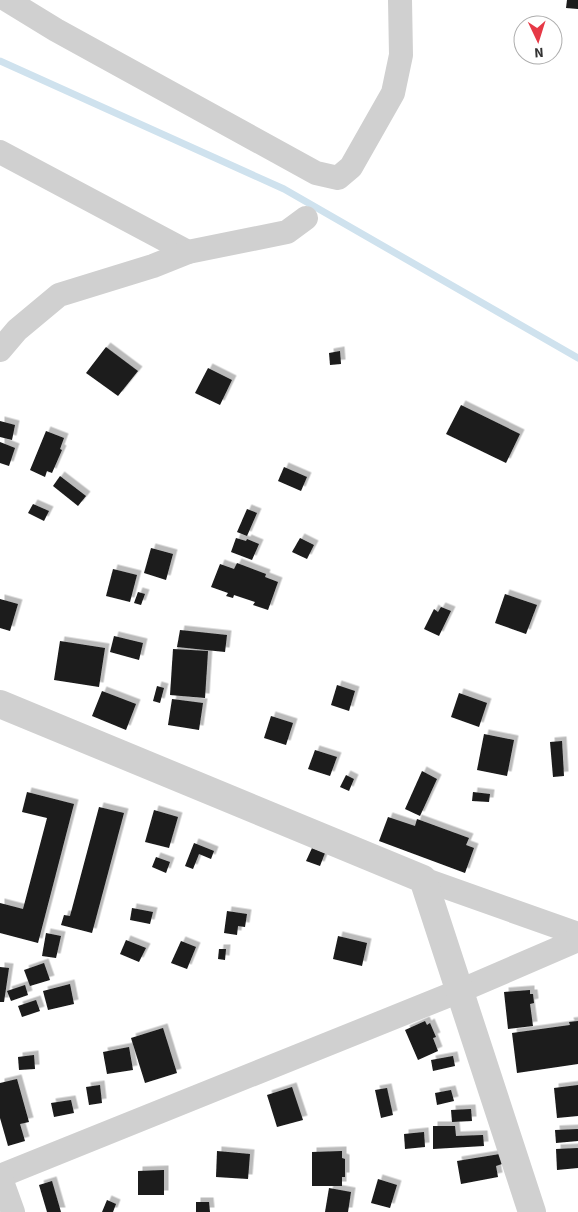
<svg xmlns="http://www.w3.org/2000/svg" width="578" height="1212" font-family="'Source Sans 3',sans-serif">
<defs>
<filter id="shadow"><feDropShadow dx="4.5" dy="-4.5" stdDeviation="0" flood-color="#0004"/></filter>
</defs>
<rect width="100%" height="100%" fill="#fff"/>
<g fill="none" stroke-linecap="round" stroke-linejoin="round">
<!-- stream -->
<path stroke="#cfe2ee" stroke-width="7" d="M0,61L284,189L578,358"/>
</g>
<!-- building -->
<g fill="#1a1a1a" filter="url(#shadow)">
<path d="M567,0H578V9L566,8Z"/>
<path d="M106,347L138,371L118,396L86,373Z"/>
<path d="M340,351L341,364L330,365L329,353Z"/>
<path d="M208,368L232,380L220,405L195,393Z"/>
<path d="M461,405L520,434L506,463L446,434Z"/>
<path d="M0,421L15,425L12,440L0,437Z"/>
<path d="M46,431L64,438L60,449L62,450L52,473L47,471L45,477L30,470Z"/>
<path d="M0,442L15,448L9,466L0,463Z"/>
<path d="M284,467L307,477L301,491L278,481Z"/>
<path d="M60,476L86,496L78,506L53,486Z"/>
<path d="M33,504L49,511L44,521L28,513Z"/>
<path d="M247,509L257,513L247,536L237,532Z"/>
<path d="M236,538L246,541L247,539L259,544L252,560L231,552Z"/>
<path d="M300,538L314,545L307,559L292,552Z"/>
<path d="M151,548L173,554L166,580L144,573Z"/>
<path d="M237,563L266,574L265,577L278,582L268,610L253,605L255,602L234,595L233,598L226,596L228,593L211,587L220,564L234,569Z"/>
<path d="M113,569L137,575L130,602L106,596Z"/>
<path d="M138,592L145,594L141,605L134,603Z"/>
<path d="M505,594L537,605L526,634L495,623Z"/>
<path d="M0,599L18,604L10,631L0,628Z"/>
<path d="M441,607L451,611L439,636L424,629L434,609L438,612Z"/>
<path d="M180,630L227,635L225,652L177,647Z"/>
<path d="M114,636L143,643L139,660L110,652Z"/>
<path d="M60,641L105,648L99,687L54,680Z"/>
<path d="M173,649L208,651L205,698L170,695Z"/>
<path d="M337,685L355,691L349,711L331,705Z"/>
<path d="M157,686L164,688L160,703L153,701Z"/>
<path d="M102,691L136,704L126,730L92,716Z"/>
<path d="M459,693L487,703L479,727L451,717Z"/>
<path d="M172,699L203,703L199,730L168,725Z"/>
<path d="M271,716L293,723L286,745L264,738Z"/>
<path d="M484,734L514,740L507,776L477,770Z"/>
<path d="M562,741L564,776L553,777L550,742Z"/>
<path d="M315,750L337,757L330,776L308,769Z"/>
<path d="M422,771L437,779L420,816L405,809Z"/>
<path d="M346,775L354,779L349,791L340,787Z"/>
<path d="M27,792L74,804L38,943L0,933V903L23,909L47,818L22,812Z"/>
<path d="M473,792L490,794L489,802L472,801Z"/>
<path d="M99,807L124,813L92,933L61,925L64,915L70,916Z"/>
<path d="M154,810L178,817L169,848L145,842Z"/>
<path d="M388,817L415,826L417,819L469,838L466,845L474,848L465,873L379,841Z"/>
<path d="M194,843L214,851L211,859L199,854L193,869L185,866Z"/>
<path d="M312,848L325,853L320,866L306,861Z"/>
<path d="M156,857L170,862L166,873L152,867Z"/>
<path d="M132,908L153,912L150,924L130,920Z"/>
<path d="M227,911L247,914L245,927L238,926L237,935L224,933Z"/>
<path d="M46,933L61,936L56,958L42,956Z"/>
<path d="M338,936L367,943L362,966L333,959Z"/>
<path d="M126,940L146,948L139,962L120,954Z"/>
<path d="M181,941L196,947L187,969L171,963Z"/>
<path d="M219,949H226L225,960L218,959Z"/>
<path d="M44,963L50,980L30,986L24,970Z"/>
<path d="M0,967L9,968L4,1002H0Z"/>
<path d="M70,984L74,1004L48,1010L43,991Z"/>
<path d="M25,985L28,995L11,1001L7,991Z"/>
<path d="M530,990V994H533L534,1003L530,1004L533,1026L508,1029L504,992Z"/>
<path d="M36,1000L40,1011L22,1017L18,1006Z"/>
<path d="M425,1021L427,1025L430,1023L436,1037L433,1038L438,1051L418,1060L405,1030Z"/>
<path d="M578,1021V1064L517,1073L512,1033L570,1025L569,1022Z"/>
<path d="M163,1028L177,1073L145,1083L131,1038Z"/>
<path d="M129,1047L133,1070L107,1074L103,1052Z"/>
<path d="M34,1055L35,1069L19,1070L18,1057Z"/>
<path d="M453,1056L455,1066L433,1071L431,1060Z"/>
<path d="M17,1079L29,1122L20,1124L25,1141L8,1146L0,1118V1083Z"/>
<path d="M100,1085L102,1103L89,1105L86,1087Z"/>
<path d="M578,1085V1116L557,1118L554,1088Z"/>
<path d="M292,1087L303,1120L277,1127L267,1095Z"/>
<path d="M387,1088L393,1115L381,1118L375,1090Z"/>
<path d="M451,1090L454,1101L437,1105L435,1093Z"/>
<path d="M71,1100L74,1113L54,1117L51,1103Z"/>
<path d="M471,1109L472,1121L452,1122L451,1110Z"/>
<path d="M433,1126H455L456,1136L483,1135L484,1146L433,1149Z"/>
<path d="M578,1129V1141L556,1143L555,1130Z"/>
<path d="M424,1132L425,1147L405,1149L404,1134Z"/>
<path d="M578,1148V1168L557,1170L556,1149Z"/>
<path d="M217,1151L250,1154L248,1179L216,1177Z"/>
<path d="M342,1151V1158L345,1159V1177H342V1186H312V1152Z"/>
<path d="M500,1154L502,1164L496,1166L498,1177L461,1184L457,1161Z"/>
<path d="M164,1170V1195H138V1171Z"/>
<path d="M378,1179L397,1185L390,1208L371,1203Z"/>
<path d="M52,1181L61,1212H47L39,1185Z"/>
<path d="M329,1188L351,1192L348,1212H325Z"/>
<path d="M107,1200L116,1204L113,1212H102Z"/>
<path d="M196,1202H209L210,1212H196Z"/>
</g>
<g fill="none" stroke-linecap="round" stroke-linejoin="round">
<!-- minor -->
<g stroke="#d0d0d0" stroke-width="24">
<path d="M7,0L56,30L316,173L338,178L351,167L393,93L401,55L400,0"/>
<path d="M0,152L188,252"/>
<path d="M0,350L17,330L59,295L153,266L188,252L287,232L306,218"/>
<path d="M423,879L578,934"/>
<path d="M0,1176L462,990L578,940"/>
<path d="M0,1176L13,1212"/>
</g>
<!-- tertiary -->
<path stroke="#d0d0d0" stroke-width="28" d="M0,704L423,879L532,1212"/>
</g>
<!-- north arrow -->
<g transform="translate(538 40) rotate(176)"><circle r="24" fill="#ffffff" stroke="#adadad"/>
<path d="M0-4L9 19L0 12L-9 19Z" fill="#e63946"/>
<text y="-8" font-size="14" font-weight="bold" text-anchor="middle" fill="#333333">N</text>
</g>
</svg>
